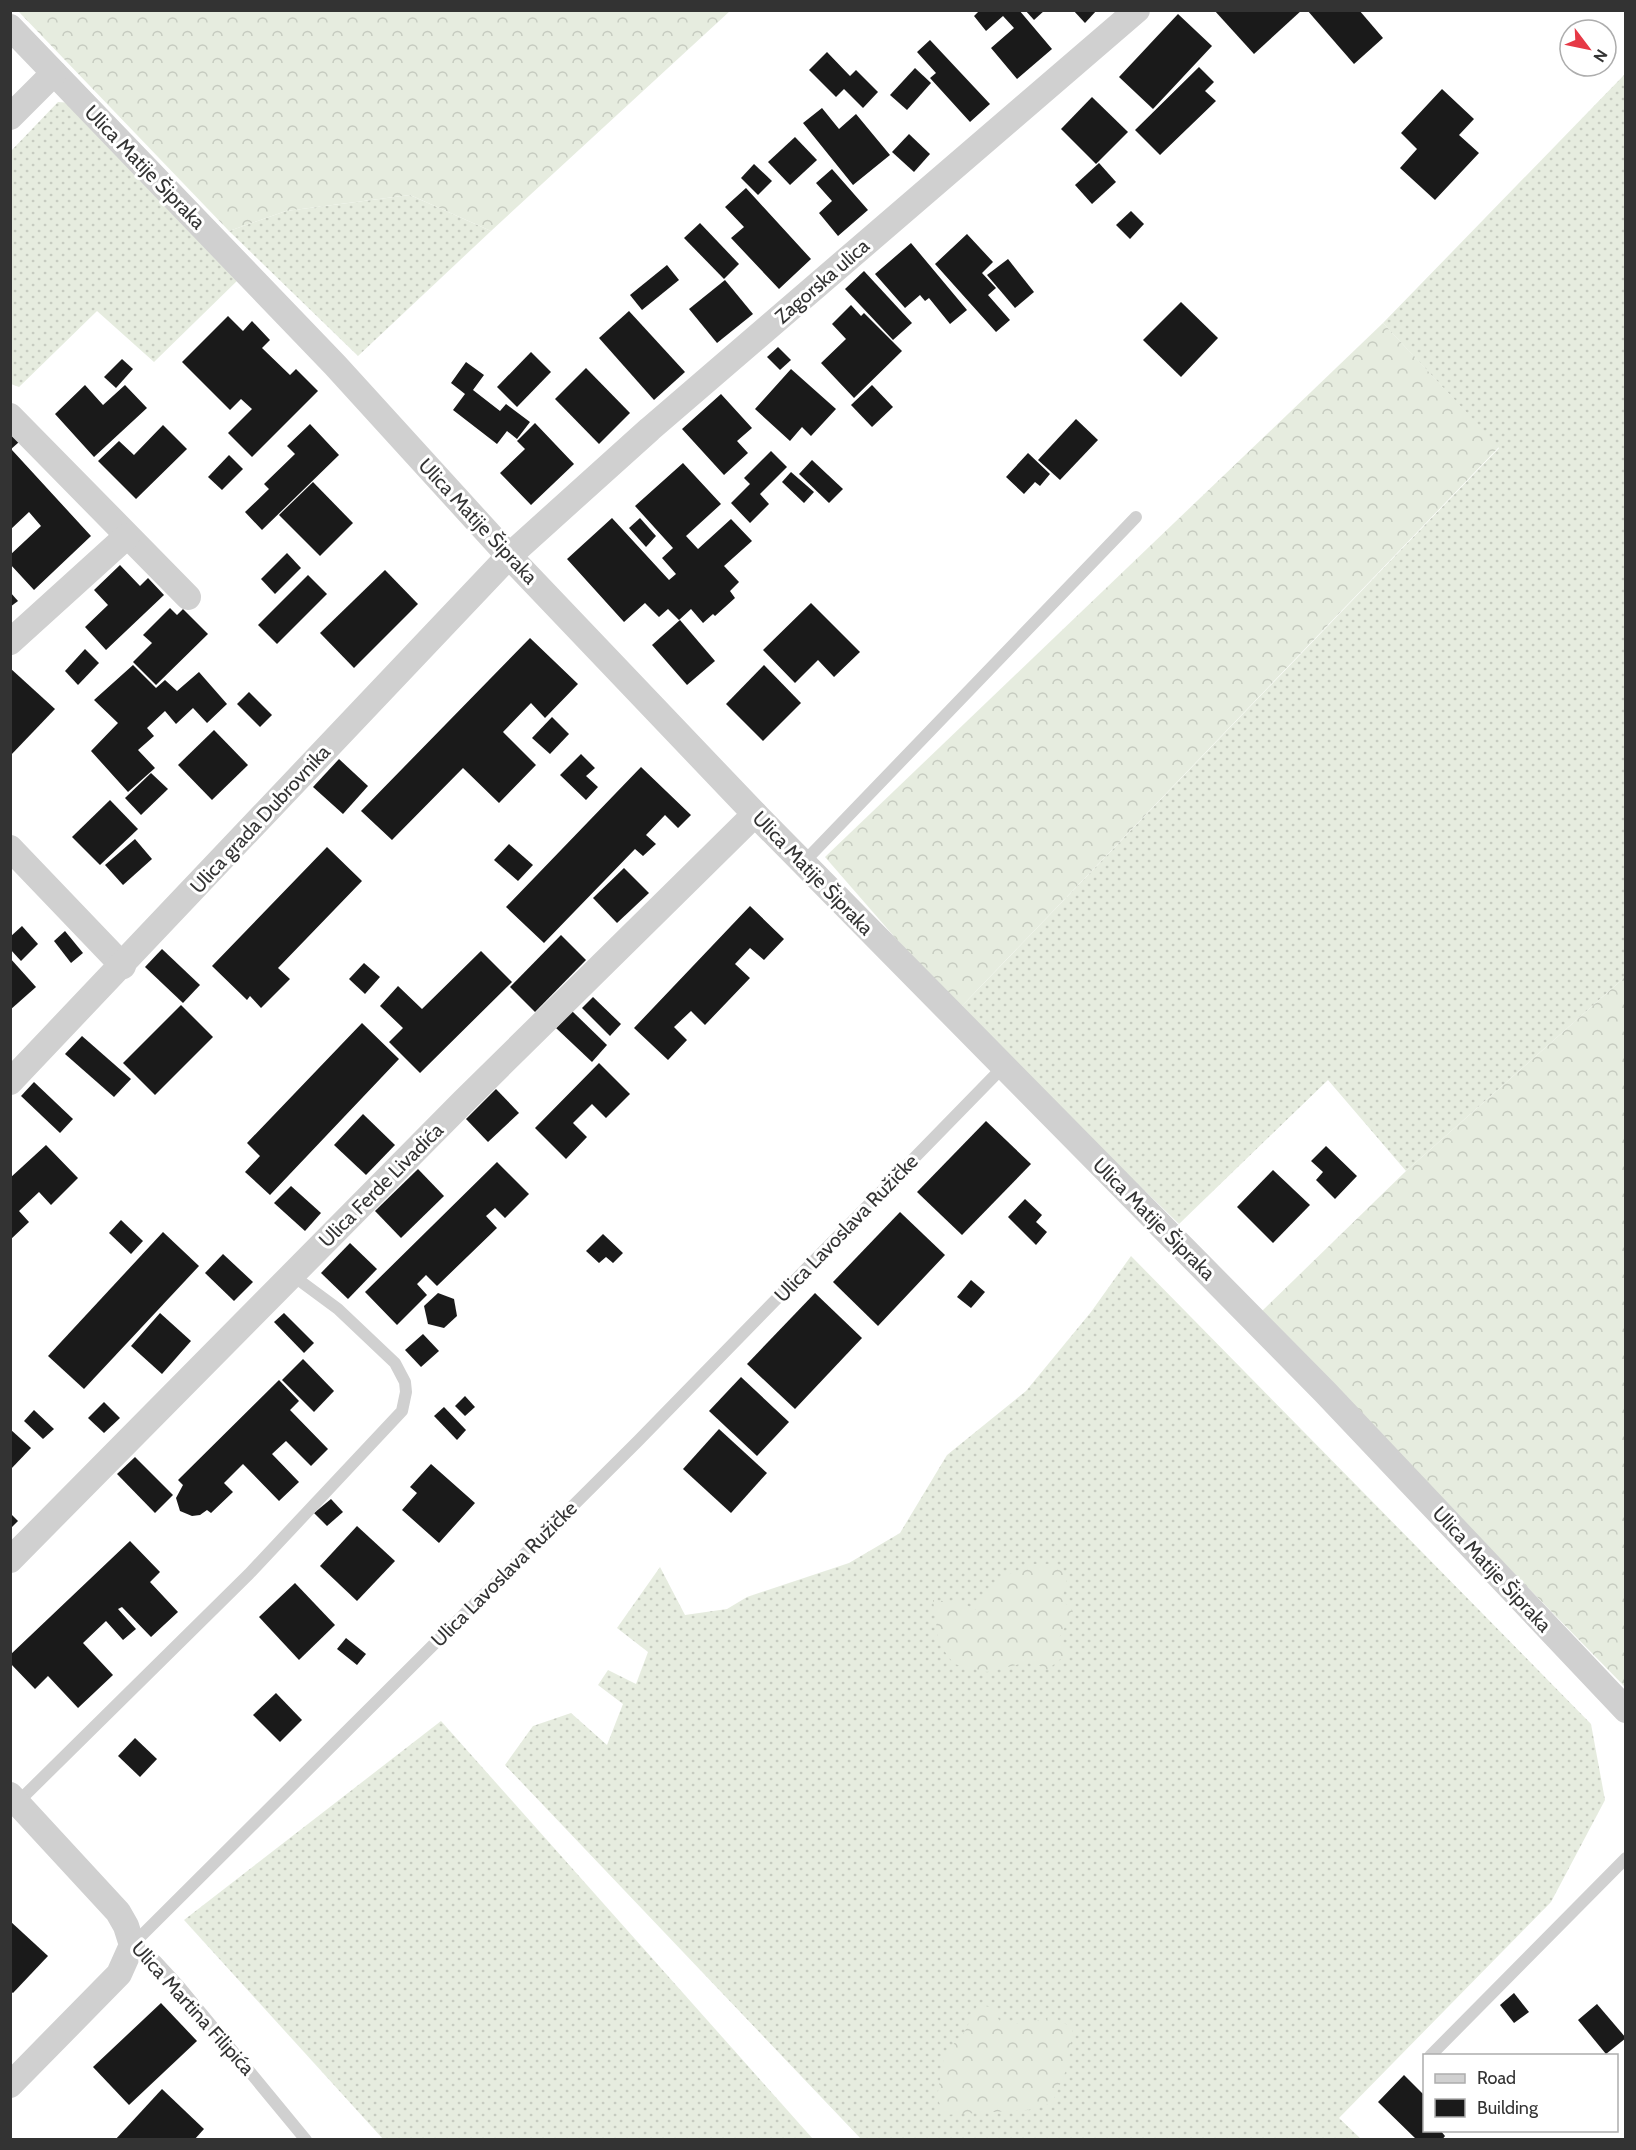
<svg xmlns="http://www.w3.org/2000/svg" width="1636" height="2150" font-family="Cabin,sans-serif">
<defs>
<pattern id="grass-dots" width="8" height="8" patternUnits="userSpaceOnUse" patternTransform="scale(1.5)"><rect width="8" height="8" fill="#e6ecdf"/><path d="M2 2h.1M6 6h.1" fill="none" stroke="#c6cbc0" stroke-width="1.8" stroke-linecap="round"/></pattern>
<pattern id="forest-crowns" width="20" height="18" patternUnits="userSpaceOnUse" patternTransform="scale(1.5)"><rect width="20" height="18" fill="#e6ecdf"/><path d="M2 6a3 3 0 1 1 6 0M12 15a3 3 0 1 1 6 0" fill="none" stroke="#c6cbc0"/></pattern>
</defs>
<rect width="100%" height="100%" fill="#fff"/>
<!-- grass -->
<g fill="url(#grass-dots)">
<path d="M1625,74V977L1406,1171L1328,1080L1179,1224L958,1010L1499,448L1383,323Z"/>
<path d="M58,102L74,103L240,278L154,362L97,311L19,387L11,384L10,152Z"/>
<path d="M410,195L491,231L358,356L229,231L286,211Z"/>
<path d="M1131,1256L1591,1724L1605,1800L1551,1902L1339,2118L1361,2139L862,2140L505,1765L533,1726L571,1713L607,1745L623,1704L598,1685L608,1670L636,1684L648,1652L617,1628L660,1567L685,1615L727,1609L747,1597L849,1563L900,1533L947,1455L1026,1391L1091,1312Z"/>
<path d="M441,1721L813,2139H383L184,1920Z"/>
</g>
<!-- forest -->
<g fill="url(#forest-crowns)">
<path d="M18,11H730L491,231L410,195L286,211L229,231Z"/>
<path d="M1383,323L1499,447L958,1010L825,857Z"/>
<path d="M1625,977V1687L1260,1313L1406,1171Z"/>
<path d="M1032,1564H1053L1068,1575L1062,1599L1073,1612L1059,1638L1068,1653L1047,1670L1032,1661L987,1672L954,1664L939,1644L933,1600L962,1603L976,1610C986,1580 1005,1577 1032,1564Z"/>
<path d="M978,2004L993,2008L1000,2022L1023,2024L1053,2017L1073,2028L1068,2066L1052,2103L1028,2110L944,2115L937,2097L945,2052L963,2035Z"/>
</g>
<!-- building -->
<g fill="#1a1a1a">
<path d="M980,10H1019L1052,49L1017,79L991,48L1014,28L1003,16L986,31L974,16Z"/>
<path d="M1025,10H1045L1034,20Z"/>
<path d="M1073,10H1097L1085,23Z"/>
<path d="M1214,10H1302L1254,54Z"/>
<path d="M1307,10H1359L1383,38L1354,64Z"/>
<path d="M1178,14L1212,46L1153,109L1119,77Z"/>
<path d="M930,40L990,104L970,122L930,78L936,73L917,52Z"/>
<path d="M827,52L850,76L856,70L878,92L863,108L844,89L836,97L809,70Z"/>
<path d="M1199,67L1214,82L1205,91L1216,101L1160,155L1135,130Z"/>
<path d="M915,68L931,83L907,110L890,95Z"/>
<path d="M1442,89L1474,119L1459,135L1479,153L1435,200L1400,168L1417,149L1401,133Z"/>
<path d="M1092,97L1128,132L1096,164L1061,129Z"/>
<path d="M822,108L839,129L856,114L890,155L853,185L803,123Z"/>
<path d="M909,134L930,154L914,172L892,152Z"/>
<path d="M795,137L817,160L790,185L768,162Z"/>
<path d="M1099,163L1116,182L1092,204L1075,185Z"/>
<path d="M754,164L772,181L758,195L741,178Z"/>
<path d="M832,169L868,210L838,236L819,213L832,201L816,183Z"/>
<path d="M746,188L811,259L779,289L731,238L744,227L725,207Z"/>
<path d="M1131,211L1144,224L1130,239L1116,225Z"/>
<path d="M700,223L739,264L724,279L684,238Z"/>
<path d="M967,234L993,262L982,273L996,288L988,295L1010,320L996,332L935,264Z"/>
<path d="M911,243L967,310L950,324L929,298L925,301L920,295L905,308L875,274Z"/>
<path d="M1008,259L1034,292L1015,308L987,275Z"/>
<path d="M667,265L679,280L642,310L630,295Z"/>
<path d="M864,271L912,323L893,340L845,289Z"/>
<path d="M725,280L753,314L717,343L689,309Z"/>
<path d="M1181,302L1218,338L1181,377L1143,340Z"/>
<path d="M851,305L861,316L864,313L902,351L854,398L821,363L846,339L832,324Z"/>
<path d="M629,311L685,372L654,400L599,338Z"/>
<path d="M228,316L243,331L252,321L270,340L262,348L290,375L296,369L318,391L252,457L228,433L252,409L241,399L230,410L182,362Z"/>
<path d="M778,347L791,360L780,370L767,357Z"/>
<path d="M531,352L551,372L517,407L497,387Z"/>
<path d="M122,359L133,369L116,388L104,377Z"/>
<path d="M466,362L484,375L473,390L500,411L506,404L530,422L517,439L507,431L497,444L453,410L465,394L451,383Z"/>
<path d="M586,368L630,413L599,444L555,399Z"/>
<path d="M791,369L836,409L811,436L802,427L790,441L755,409Z"/>
<path d="M85,385L103,405L125,385L147,408L94,457L55,414Z"/>
<path d="M872,385L893,407L872,427L851,405Z"/>
<path d="M721,394L752,428L737,441L748,453L724,475L682,429Z"/>
<path d="M1076,419L1098,440L1060,480L1038,460Z"/>
<path d="M535,423L574,464L531,505L500,473L525,449L517,441Z"/>
<path d="M310,424L339,455L262,530L245,512L269,489L264,484L295,454L287,446Z"/>
<path d="M163,425L187,449L136,499L98,461L119,441L134,455Z"/>
<path d="M10,434L19,442L10,450Z"/>
<path d="M12,450L91,536L34,590L10,564V555L41,526L29,512L10,530Z"/>
<path d="M771,451L787,467L760,494L769,504L750,523L731,503L750,484L744,478Z"/>
<path d="M1028,453L1050,474L1040,486L1035,482L1024,494L1006,477Z"/>
<path d="M229,455L243,469L222,490L208,477Z"/>
<path d="M812,460L843,489L829,503L799,474Z"/>
<path d="M683,463L721,504L686,536L698,549L731,519L752,541L724,566L739,582L730,591L735,598L715,616L713,614L703,623L691,609L679,620L668,609L659,617L645,603L624,622L567,559L612,518L669,580L676,574L662,558L673,548L635,506Z"/>
<path d="M791,472L814,492L804,503L782,482Z"/>
<path d="M313,482L353,523L320,556L279,515Z"/>
<path d="M640,518L656,536L646,547L629,528Z"/>
<path d="M287,553L301,568L275,594L261,579Z"/>
<path d="M120,565L140,586L148,578L164,595L106,650L85,627L108,605L94,590Z"/>
<path d="M385,570L418,604L354,668L320,633Z"/>
<path d="M308,575L327,594L277,644L258,625Z"/>
<path d="M10,592L18,601L10,607Z"/>
<path d="M811,603L860,652L834,677L818,660L795,683L763,650Z"/>
<path d="M170,608L177,615L183,609L208,634L156,685L133,662L152,643L143,635Z"/>
<path d="M680,620L715,661L687,685L652,645Z"/>
<path d="M530,638L578,684L545,718L531,703L503,732L536,765L499,803L463,768L392,840L361,811Z"/>
<path d="M85,649L99,663L78,685L65,671Z"/>
<path d="M133,665L156,688L165,680L177,691L199,672L227,704L207,723L193,708L176,724L165,711L147,728L154,736L138,750L155,768L128,792L91,751L118,723L94,700Z"/>
<path d="M764,665L801,703L763,741L726,704Z"/>
<path d="M10,668L55,709L10,756Z"/>
<path d="M249,692L272,715L260,727L237,704Z"/>
<path d="M552,717L569,734L550,754L532,738Z"/>
<path d="M214,730L248,765L212,800L178,765Z"/>
<path d="M581,754L595,768L586,776L598,787L586,800L560,775Z"/>
<path d="M339,759L368,786L343,814L313,787Z"/>
<path d="M641,767L691,815L678,828L665,815L646,835L656,844L643,856L635,849L544,943L506,907Z"/>
<path d="M151,773L168,789L141,815L125,798Z"/>
<path d="M110,800L138,829L100,865L72,837Z"/>
<path d="M135,839L152,859L123,885L105,865Z"/>
<path d="M509,844L533,865L518,881L494,860Z"/>
<path d="M327,847L362,881L278,968L290,979L261,1008L250,996L247,1000L212,966Z"/>
<path d="M624,868L649,893L617,923L593,898Z"/>
<path d="M750,906L784,939L764,960L750,948L735,964L750,978L705,1025L691,1011L674,1027L687,1040L668,1060L634,1028Z"/>
<path d="M22,926L38,944L21,961L10,949V937Z"/>
<path d="M65,931L83,953L71,963L54,941Z"/>
<path d="M561,935L586,960L535,1012L510,987Z"/>
<path d="M162,949L200,985L183,1003L145,967Z"/>
<path d="M481,951L512,982L420,1073L389,1042L403,1028L380,1006L398,986L422,1009Z"/>
<path d="M10,958L36,987L10,1010Z"/>
<path d="M364,963L380,977L365,994L349,979Z"/>
<path d="M593,997L621,1024L610,1036L582,1008Z"/>
<path d="M181,1005L213,1037L155,1095L123,1063Z"/>
<path d="M572,1011L607,1045L592,1062L556,1028Z"/>
<path d="M362,1023L399,1059L270,1195L245,1172L260,1156L247,1143Z"/>
<path d="M82,1036L131,1079L114,1097L65,1054Z"/>
<path d="M599,1063L630,1094L606,1118L592,1104L573,1123L587,1137L566,1159L535,1128Z"/>
<path d="M34,1082L73,1119L60,1133L21,1096Z"/>
<path d="M496,1089L519,1113L488,1142L466,1119Z"/>
<path d="M363,1114L395,1145L366,1175L334,1145Z"/>
<path d="M986,1121L1031,1164L962,1235L917,1192Z"/>
<path d="M46,1145L78,1178L51,1205L39,1192L19,1211L29,1222L10,1240V1178Z"/>
<path d="M1326,1146L1357,1176L1335,1199L1316,1180L1323,1172L1311,1161Z"/>
<path d="M497,1162L529,1194L505,1218L495,1208L486,1216L497,1228L437,1286L426,1275L417,1284L427,1295L397,1325L365,1292Z"/>
<path d="M418,1169L444,1196L401,1238L375,1211Z"/>
<path d="M1273,1170L1310,1205L1273,1243L1237,1207Z"/>
<path d="M291,1186L321,1213L305,1231L274,1203Z"/>
<path d="M1025,1199L1042,1215L1036,1222L1047,1232L1036,1245L1008,1217Z"/>
<path d="M900,1212L945,1255L878,1326L833,1282Z"/>
<path d="M121,1220L143,1241L131,1254L109,1233Z"/>
<path d="M163,1232L199,1266L84,1389L48,1356Z"/>
<path d="M603,1234L623,1253L613,1263L606,1257L599,1263L586,1251Z"/>
<path d="M350,1243L377,1269L348,1299L321,1273Z"/>
<path d="M223,1254L253,1282L234,1301L205,1273Z"/>
<path d="M971,1280L985,1292L971,1308L957,1297Z"/>
<path d="M438,1293L454,1299L457,1316L444,1328L428,1324L424,1306Z"/>
<path d="M815,1293L862,1338L795,1409L747,1364Z"/>
<path d="M160,1313L191,1341L162,1374L131,1346Z"/>
<path d="M284,1313L314,1343L304,1353L274,1322Z"/>
<path d="M423,1334L439,1351L421,1367L405,1350Z"/>
<path d="M303,1359L334,1391L314,1412L282,1380Z"/>
<path d="M741,1377L789,1422L757,1456L709,1411Z"/>
<path d="M279,1380L299,1401L290,1410L328,1449L311,1466L286,1441L272,1454L299,1482L279,1501L243,1464L224,1483L233,1492L211,1513L207,1510L200,1515L192,1516L180,1511L176,1498L183,1485L178,1480Z"/>
<path d="M465,1396L475,1407L465,1416L455,1406Z"/>
<path d="M104,1402L120,1418L104,1433L88,1418Z"/>
<path d="M444,1407L466,1430L457,1440L434,1416Z"/>
<path d="M34,1410L54,1429L43,1439L24,1421Z"/>
<path d="M10,1429L31,1448L10,1470Z"/>
<path d="M719,1429L767,1473L731,1513L683,1469Z"/>
<path d="M135,1457L173,1495L155,1513L117,1474Z"/>
<path d="M431,1464L475,1503L439,1543L402,1510L417,1493L410,1487Z"/>
<path d="M331,1499L343,1512L327,1526L314,1513Z"/>
<path d="M10,1513L18,1521L10,1529Z"/>
<path d="M357,1526L395,1561L357,1601L320,1566Z"/>
<path d="M130,1541L160,1572L150,1582L178,1612L151,1637L122,1607L118,1609L136,1629L123,1640L106,1621L83,1643L113,1675L78,1708L48,1676L35,1689L10,1663V1655Z"/>
<path d="M295,1583L335,1625L299,1660L259,1617Z"/>
<path d="M346,1638L366,1654L357,1665L337,1649Z"/>
<path d="M276,1693L302,1720L280,1742L253,1715Z"/>
<path d="M135,1738L157,1759L140,1777L118,1756Z"/>
<path d="M10,1921L48,1956L13,1993L10,1991Z"/>
<path d="M1514,1993L1529,2012L1514,2023L1500,2005Z"/>
<path d="M161,2003L197,2041L129,2105L93,2067Z"/>
<path d="M1597,2004L1626,2038L1606,2054L1578,2020Z"/>
<path d="M1404,2075L1424,2095V2130H1440L1445,2136L1442,2140H1417L1378,2102Z"/>
<path d="M162,2089L204,2129L194,2140H115Z"/>
</g>
<g fill="none" stroke-linecap="round" stroke-linejoin="round">
<!-- service -->
<g stroke="#d0d0d0" stroke-width="12">
<path d="M803,863L1136,517"/>
<path d="M17,1803L249,1574L402,1411L406,1392L405,1382L395,1363L338,1309L292,1275"/>
<path d="M1430,2056L1626,1858"/>
<path d="M306,2140L179,1986L156,1961L132,1945L638,1441L1004,1066"/>
</g>
<!-- minor -->
<g stroke="#d0d0d0" stroke-width="26">
<path d="M10,27L335,365L509,556L755,814L1325,1392L1626,1710"/>
<path d="M10,117L54,73"/>
<path d="M10,416L188,597"/>
<path d="M10,642L127,536"/>
<path d="M10,848L123,966"/>
<path d="M10,1082L509,556L650,429L1137,10"/>
<path d="M10,1560L463,1102L755,814"/>
<path d="M10,1795L118,1912L126,1926L132,1945L119,1974L10,2085"/>
</g>
</g>
<g text-anchor="middle" dominant-baseline="central" stroke-width="6" stroke-linejoin="round" paint-order="stroke">
<!-- street labels -->
<g font-size="20" fill="#333" stroke="#fff">
<text transform="translate(145 167) rotate(46)">Ulica Matije Šipraka</text>
<text transform="translate(822 281) rotate(-41)">Zagorska ulica</text>
<text transform="translate(478 521) rotate(47)">Ulica Matije Šipraka</text>
<text transform="translate(260 819) rotate(-47)">Ulica grada Dubrovnika</text>
<text transform="translate(813 873) rotate(46)">Ulica Matije Šipraka</text>
<text transform="translate(381 1185) rotate(-45)">Ulica Ferde Livadića</text>
<text transform="translate(1154 1219) rotate(45)">Ulica Matije Šipraka</text>
<text transform="translate(846 1228) rotate(-46)">Ulica Lavoslava Ružičke</text>
<text transform="translate(1492 1569) rotate(47)">Ulica Matije Šipraka</text>
<text transform="translate(504 1574) rotate(-45)">Ulica Lavoslava Ružičke</text>
<text transform="translate(193 2008) rotate(48)">Ulica Martina Filipića</text>
</g>
</g>
<!-- border -->
<rect width="1636" height="2150" fill="none" stroke="#333333" stroke-width="24"/>
<!-- legend -->
<rect x="1423" y="2054" width="195" height="78" fill="#ffffff" stroke="#adadad" stroke-width="1.5"/>
<rect x="1435" y="2074" width="30" height="9" fill="#d0d0d0" stroke="#adadad" stroke-width="1.5"/>
<text x="1477" y="2084" font-size="18" fill="#333333">Road</text>
<rect x="1435" y="2099" width="30" height="18" fill="#1a1a1a" stroke="#adadad" stroke-width="1.5"/>
<text x="1477" y="2114" font-size="18" fill="#333333">Building</text>
<!-- north arrow -->
<g transform="translate(1588 48) rotate(122)"><circle r="28" fill="#ffffff" stroke="#adadad" stroke-width="1.5"/>
<path d="M0-4.5L10 22L0 15L-10 22Z" fill="#e63946"/>
<text y="-9" font-size="16" font-weight="bold" text-anchor="middle" fill="#333333">N</text>
</g>
</svg>
